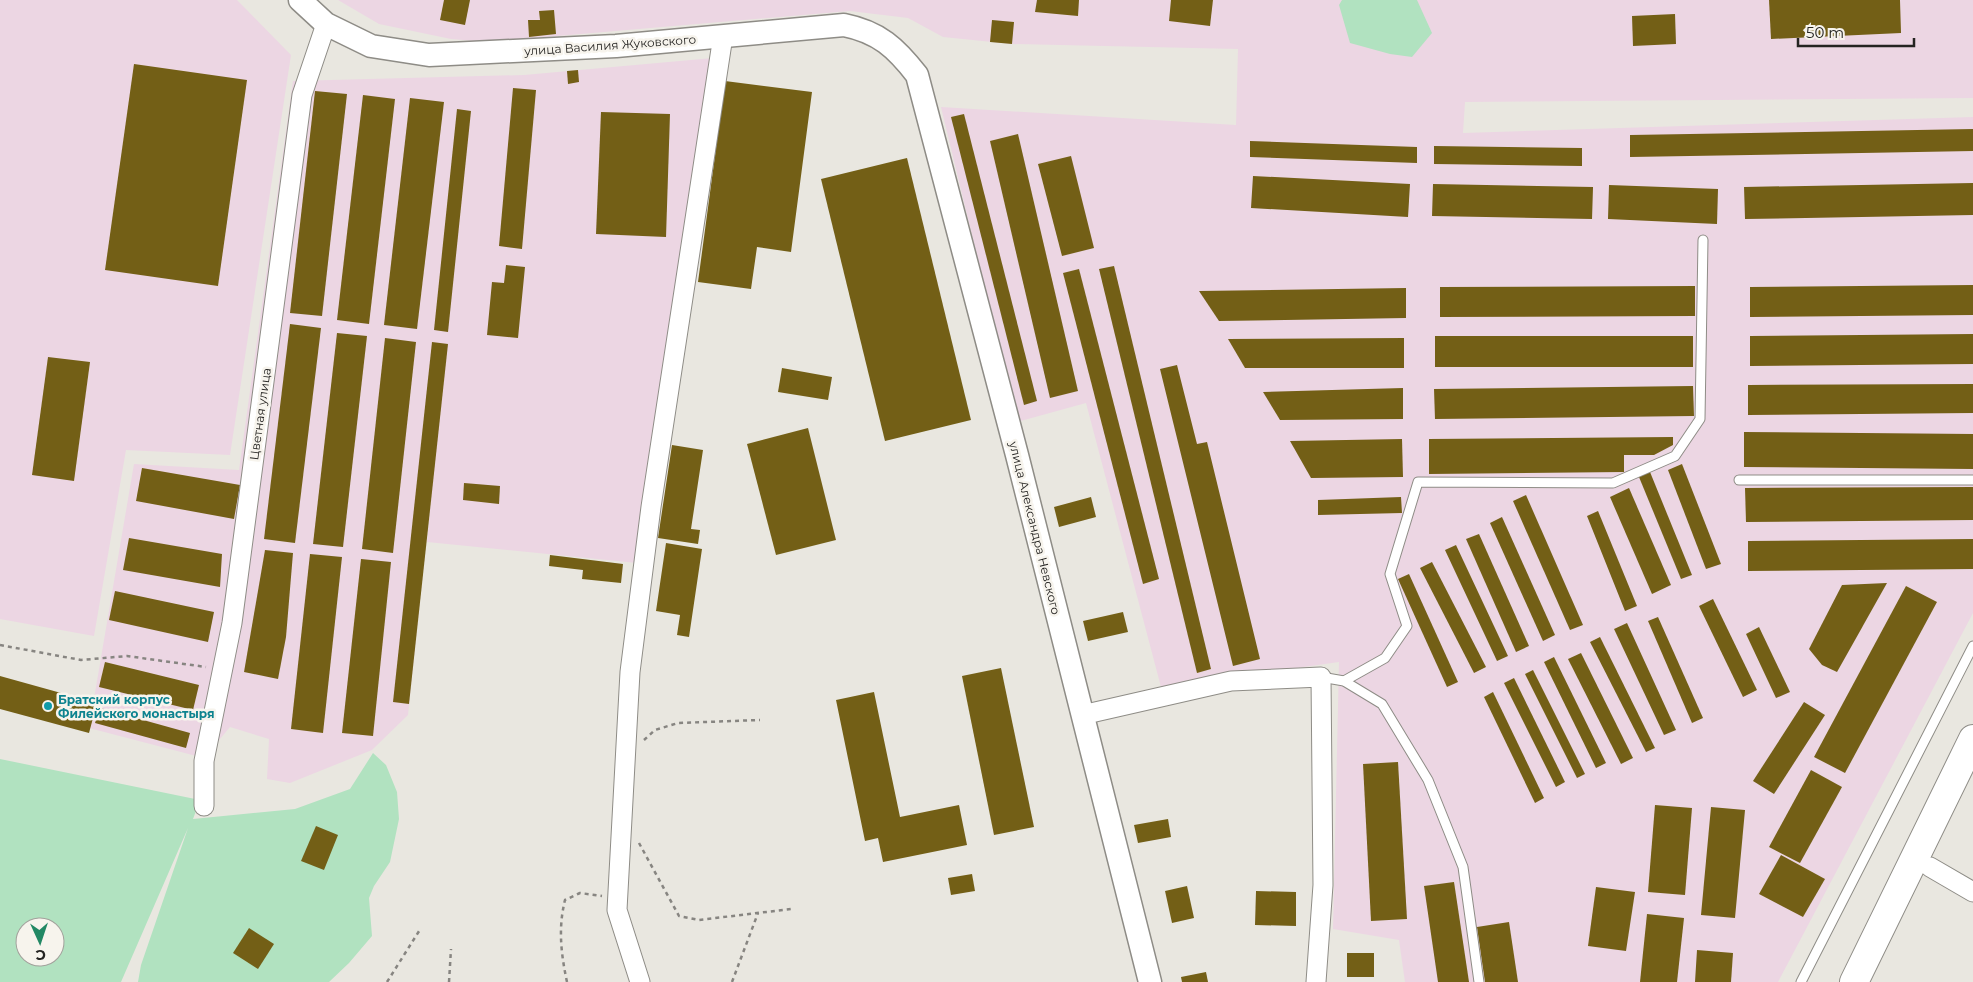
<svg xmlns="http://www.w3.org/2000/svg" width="1973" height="982" font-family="Montserrat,sans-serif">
<rect width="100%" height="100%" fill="#e9e7e0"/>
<!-- industrial -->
<g fill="#ecd6e3">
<path d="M0,0H237L291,55L230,455L126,450L94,636L0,619Z"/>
<path d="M338,0H1973V98L1465,102L1463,133L1973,117V613L1778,982H1405L1399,940L1333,929L1339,662L1161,687L1086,403L1017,422L941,107L1236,125L1238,49L1012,44L943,37L908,18L850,11L488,42L451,39L379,24Z"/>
<path d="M713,58L637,563L427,542L432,485L408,715L372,750L290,783L267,779L269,739L230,727L204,758L89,728L134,464L239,470L293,81L524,75Z"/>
</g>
<!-- green -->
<g fill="#b1e2c0" fill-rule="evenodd">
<path d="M1342,0H1417L1432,33L1412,57L1390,54L1350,43L1339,5Z"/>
<path d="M373,753L386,765L397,792L399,819L390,862L374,886L369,898L372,936L349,963L329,982H138L141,965L188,828L121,982H0V759L200,800L193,819L295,809L350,789ZM25,927H55V957H25Z"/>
</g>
<!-- building -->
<g fill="#735f16">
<path d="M444,0H470L465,25L440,20Z"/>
<path d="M1037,0H1079L1078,16L1035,12Z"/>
<path d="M1171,0H1213L1210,26L1169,21Z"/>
<path d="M1769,0H1900L1901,33L1771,39Z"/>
<path d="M554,10L556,34L529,37L528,20H540L539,11Z"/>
<path d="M1675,14L1676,44L1633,46L1632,16Z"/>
<path d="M992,20L1014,22L1012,44L990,42Z"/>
<path d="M134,64L247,80L218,286L105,270Z"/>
<path d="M578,70L579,82L568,84L567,71Z"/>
<path d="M725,81L812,92L791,252L757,247L751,289L698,282Z"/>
<path d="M513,88L536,90L522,249L499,246Z"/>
<path d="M315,91L347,94L322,316L290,313Z"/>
<path d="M363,95L395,99L369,324L337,320Z"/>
<path d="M410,98L444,102L417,329L384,325Z"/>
<path d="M457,109L471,111L448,332L434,330Z"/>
<path d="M601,112L670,114L666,237L596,234Z"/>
<path d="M964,114L1037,401L1024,405L951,117Z"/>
<path d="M1973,129V151L1630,157V135Z"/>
<path d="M1018,134L1078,391L1050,398L990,141Z"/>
<path d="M1250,141L1417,147V163L1250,157Z"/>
<path d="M1434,146L1582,148V166L1434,164Z"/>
<path d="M1071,156L1094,248L1062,256L1038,164Z"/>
<path d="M907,158L971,420L885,441L821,179Z"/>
<path d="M1253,176L1410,184L1408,217L1251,208Z"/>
<path d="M1973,183V215L1745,219L1744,187Z"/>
<path d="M1433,184L1593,187L1592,219L1432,216Z"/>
<path d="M1609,185L1718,189L1717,224L1608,219Z"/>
<path d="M506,265L525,267L518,338L487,335L492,282L504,283Z"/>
<path d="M1114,266L1211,669L1197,673L1099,269Z"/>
<path d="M1079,269L1159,579L1143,584L1063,273Z"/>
<path d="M1973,285V315L1750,317V287Z"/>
<path d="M1695,286V316L1440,317V287Z"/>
<path d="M1406,288V318L1219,321L1199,291Z"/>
<path d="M290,324L321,328L295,543L264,539Z"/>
<path d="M337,333L367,336L343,547L313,544Z"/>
<path d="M1973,334V364L1750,366V336Z"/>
<rect x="1435" y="336" width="258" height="31"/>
<path d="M385,338L416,342L393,553L362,549Z"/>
<path d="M1404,338V368H1245L1228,339Z"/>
<path d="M432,342L448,344L409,704L393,702Z"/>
<path d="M48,357L90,362L74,481L32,475Z"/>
<path d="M1177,365L1197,444L1207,442L1260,659L1233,666L1160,369Z"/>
<path d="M782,368L832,377L828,400L778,392Z"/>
<path d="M1973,384V413L1748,415V385Z"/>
<path d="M1693,386L1694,416L1435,419L1434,389Z"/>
<path d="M1403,388V419L1280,420L1263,392Z"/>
<path d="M808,428L836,540L776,555L747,444Z"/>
<path d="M1744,432L1973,434V469L1744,467Z"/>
<path d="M1673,437V445L1654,455H1624V472L1429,474V439Z"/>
<path d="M1402,439L1403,477L1311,478L1290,441Z"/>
<path d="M672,445L703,450L691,529L700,530L698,544L658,538Z"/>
<path d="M1682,464L1721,564L1706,569L1668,470Z"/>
<path d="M142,468L240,485L234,519L136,501Z"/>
<path d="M1650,472L1692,575L1681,579L1639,477Z"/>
<path d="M464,483L500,486L499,504L463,500Z"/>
<path d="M1973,487V520L1746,522L1745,488Z"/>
<path d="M1629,488L1671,585L1652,594L1610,497Z"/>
<path d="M1526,495L1583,625L1570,630L1513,501Z"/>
<path d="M1091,497L1096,517L1059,527L1054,507Z"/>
<path d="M1401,497L1402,513L1318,515V500Z"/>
<path d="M1598,511L1637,606L1625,611L1587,516Z"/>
<path d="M1502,517L1555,635L1543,641L1490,523Z"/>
<path d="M1479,534L1529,646L1516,652L1466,539Z"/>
<path d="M129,538L222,554L220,587L123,570Z"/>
<path d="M1973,539V569L1748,571V541Z"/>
<path d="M666,543L702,549L689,637L677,635L680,615L656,611Z"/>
<path d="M1456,545L1508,656L1497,661L1445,550Z"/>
<path d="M265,550L293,553L286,637L278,679L244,672Z"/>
<path d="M310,554L342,557L323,733L291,729Z"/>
<path d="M550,555L623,564L621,583L582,579L583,570L549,566Z"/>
<path d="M361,559L391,562L373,736L342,733Z"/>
<path d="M1432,562L1486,667L1474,673L1420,568Z"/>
<path d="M1409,574L1458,682L1447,687L1398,579Z"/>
<path d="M1887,583L1837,672L1822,665L1809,649L1842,585Z"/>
<path d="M1906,586L1937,602L1845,773L1814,757Z"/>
<path d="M115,591L214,612L208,642L109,620Z"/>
<path d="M1713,599L1757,690L1743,697L1699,606Z"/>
<path d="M1123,612L1128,632L1088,641L1083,621Z"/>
<path d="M1658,617L1703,718L1692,723L1648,621Z"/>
<path d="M1627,623L1676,730L1664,735L1614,629Z"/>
<path d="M1759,627L1790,692L1776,698L1746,634Z"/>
<path d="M1600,637L1655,748L1646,752L1590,642Z"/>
<path d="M1581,653L1633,758L1621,764L1568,659Z"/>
<path d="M1554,657L1606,763L1596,768L1544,662Z"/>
<path d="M105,662L199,685L193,710L99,687Z"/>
<path d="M1001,668L1034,827L994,835L962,676Z"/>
<path d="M1533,670L1585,774L1577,778L1525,674Z"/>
<path d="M0,676L97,703L89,733L0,709Z"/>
<path d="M1514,678L1565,782L1556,787L1504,683Z"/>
<path d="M874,692L900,817L959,805L967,845L883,862L878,838L865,841L836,700Z"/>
<path d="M1493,692L1544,798L1535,803L1484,697Z"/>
<path d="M1804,702L1825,715L1774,794L1753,781Z"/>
<path d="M100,708L190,733L186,748L95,723Z"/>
<path d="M1398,762L1407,919L1371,921L1363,764Z"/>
<path d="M1811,770L1842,787L1800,863L1769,847Z"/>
<path d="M1655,805L1692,808L1685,895L1648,892Z"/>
<path d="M1711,807L1745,810L1735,918L1701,915Z"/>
<path d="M1168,819L1171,837L1138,843L1134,825Z"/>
<path d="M316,826L338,835L324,870L301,861Z"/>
<path d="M1781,855L1825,879L1803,917L1759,894Z"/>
<path d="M972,874L975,891L951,895L948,878Z"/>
<path d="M1454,882L1469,982H1438L1424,886Z"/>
<path d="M1187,886L1194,918L1172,923L1165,891Z"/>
<path d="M1596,887L1635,892L1626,951L1588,946Z"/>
<path d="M1256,891L1296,892V926L1255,925Z"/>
<path d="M1647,914L1684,918L1677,982H1640Z"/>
<path d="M1509,922L1518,982H1485L1477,927Z"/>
<path d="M249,928L274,944L258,969L233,953Z"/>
<path d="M1697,950L1733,953L1731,982H1695Z"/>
<rect x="1347" y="953" width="27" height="24"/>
<path d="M1206,972L1208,982H1182L1181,977Z"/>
</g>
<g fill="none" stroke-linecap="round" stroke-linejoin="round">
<!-- service casing -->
<g stroke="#8e8c86" stroke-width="11">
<g id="service">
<path d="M1739,480H1973"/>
<path d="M1321,677L1344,681L1382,704L1428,780L1463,867L1479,982"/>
<path d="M1344,681L1385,658L1407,626L1390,574L1418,482L1613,483L1675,456L1700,419L1703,240"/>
<path d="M1801,982L1973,646"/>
</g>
</g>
<!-- minor casing -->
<g stroke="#8e8c86" stroke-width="21">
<g id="minor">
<path d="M1082,715L1231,681L1321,677L1323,885L1316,982"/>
<path d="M204,806V761L232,623L302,95L326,24"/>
<path d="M1930,867L1973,892"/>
<path d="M640,982L617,910L630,672L651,507L723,36"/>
</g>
</g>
<!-- tertiary casing -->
<g stroke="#8e8c86" stroke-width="25">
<path id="tertiary" d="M300,0L326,24L371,46L429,55L616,46L844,25C879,32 896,48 917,75L1017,455L1150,982"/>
</g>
<!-- trunk casing -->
<g stroke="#8e8c86" stroke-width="30">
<path id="trunk" d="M1854,982L1973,739"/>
</g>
<!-- path -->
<g stroke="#878581" stroke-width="2.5" stroke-dasharray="4 4" stroke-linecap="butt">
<path d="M0,645L81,660L127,656L206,667"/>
<path d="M644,740L655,730L678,723L760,720"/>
<path d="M639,843L679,916L699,920L791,909"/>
<path d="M387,982L421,928"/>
<path d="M449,982L451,949"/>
<path d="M567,982C561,954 558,928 565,900L580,893L602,896"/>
<path d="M732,982L758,913"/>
</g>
<!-- service -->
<use href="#service" stroke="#fff" stroke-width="9"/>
<!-- minor -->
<use href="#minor" stroke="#fff" stroke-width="19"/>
<!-- tertiary -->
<use href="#tertiary" stroke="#fff" stroke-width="22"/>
<!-- trunk -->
<use href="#trunk" stroke="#fff" stroke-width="28"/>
</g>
<!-- markers -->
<circle fill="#0f9aa8" stroke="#f7f4ed" stroke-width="2" cx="48" cy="706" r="5"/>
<g text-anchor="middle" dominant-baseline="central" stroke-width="5" stroke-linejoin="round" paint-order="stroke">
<!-- street labels -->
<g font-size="12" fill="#252422" stroke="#f7f4ed">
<text transform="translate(610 45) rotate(-4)">улица Василия Жуковского</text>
<text transform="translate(260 414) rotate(-82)">Цветная улица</text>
<text transform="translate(1035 528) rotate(76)">улица Александра Невского</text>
</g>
<!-- culture labels -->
<g font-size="12" font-weight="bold" fill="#0d838f" stroke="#f7f4ed" text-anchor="start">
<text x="58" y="699">Братский корпус<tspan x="58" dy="14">Филейского монастыря</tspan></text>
</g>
</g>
<!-- north arrow -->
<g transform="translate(40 942) rotate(177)"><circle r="24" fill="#f7f4ed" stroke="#a3a19c"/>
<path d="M0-4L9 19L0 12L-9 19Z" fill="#228864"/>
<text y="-8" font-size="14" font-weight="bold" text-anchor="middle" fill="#252422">С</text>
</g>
<!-- scale -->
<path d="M1798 38v8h116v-8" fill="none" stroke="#252422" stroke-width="2.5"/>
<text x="1806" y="38" font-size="15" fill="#252422" stroke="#f7f4ed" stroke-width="4" paint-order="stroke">50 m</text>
</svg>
